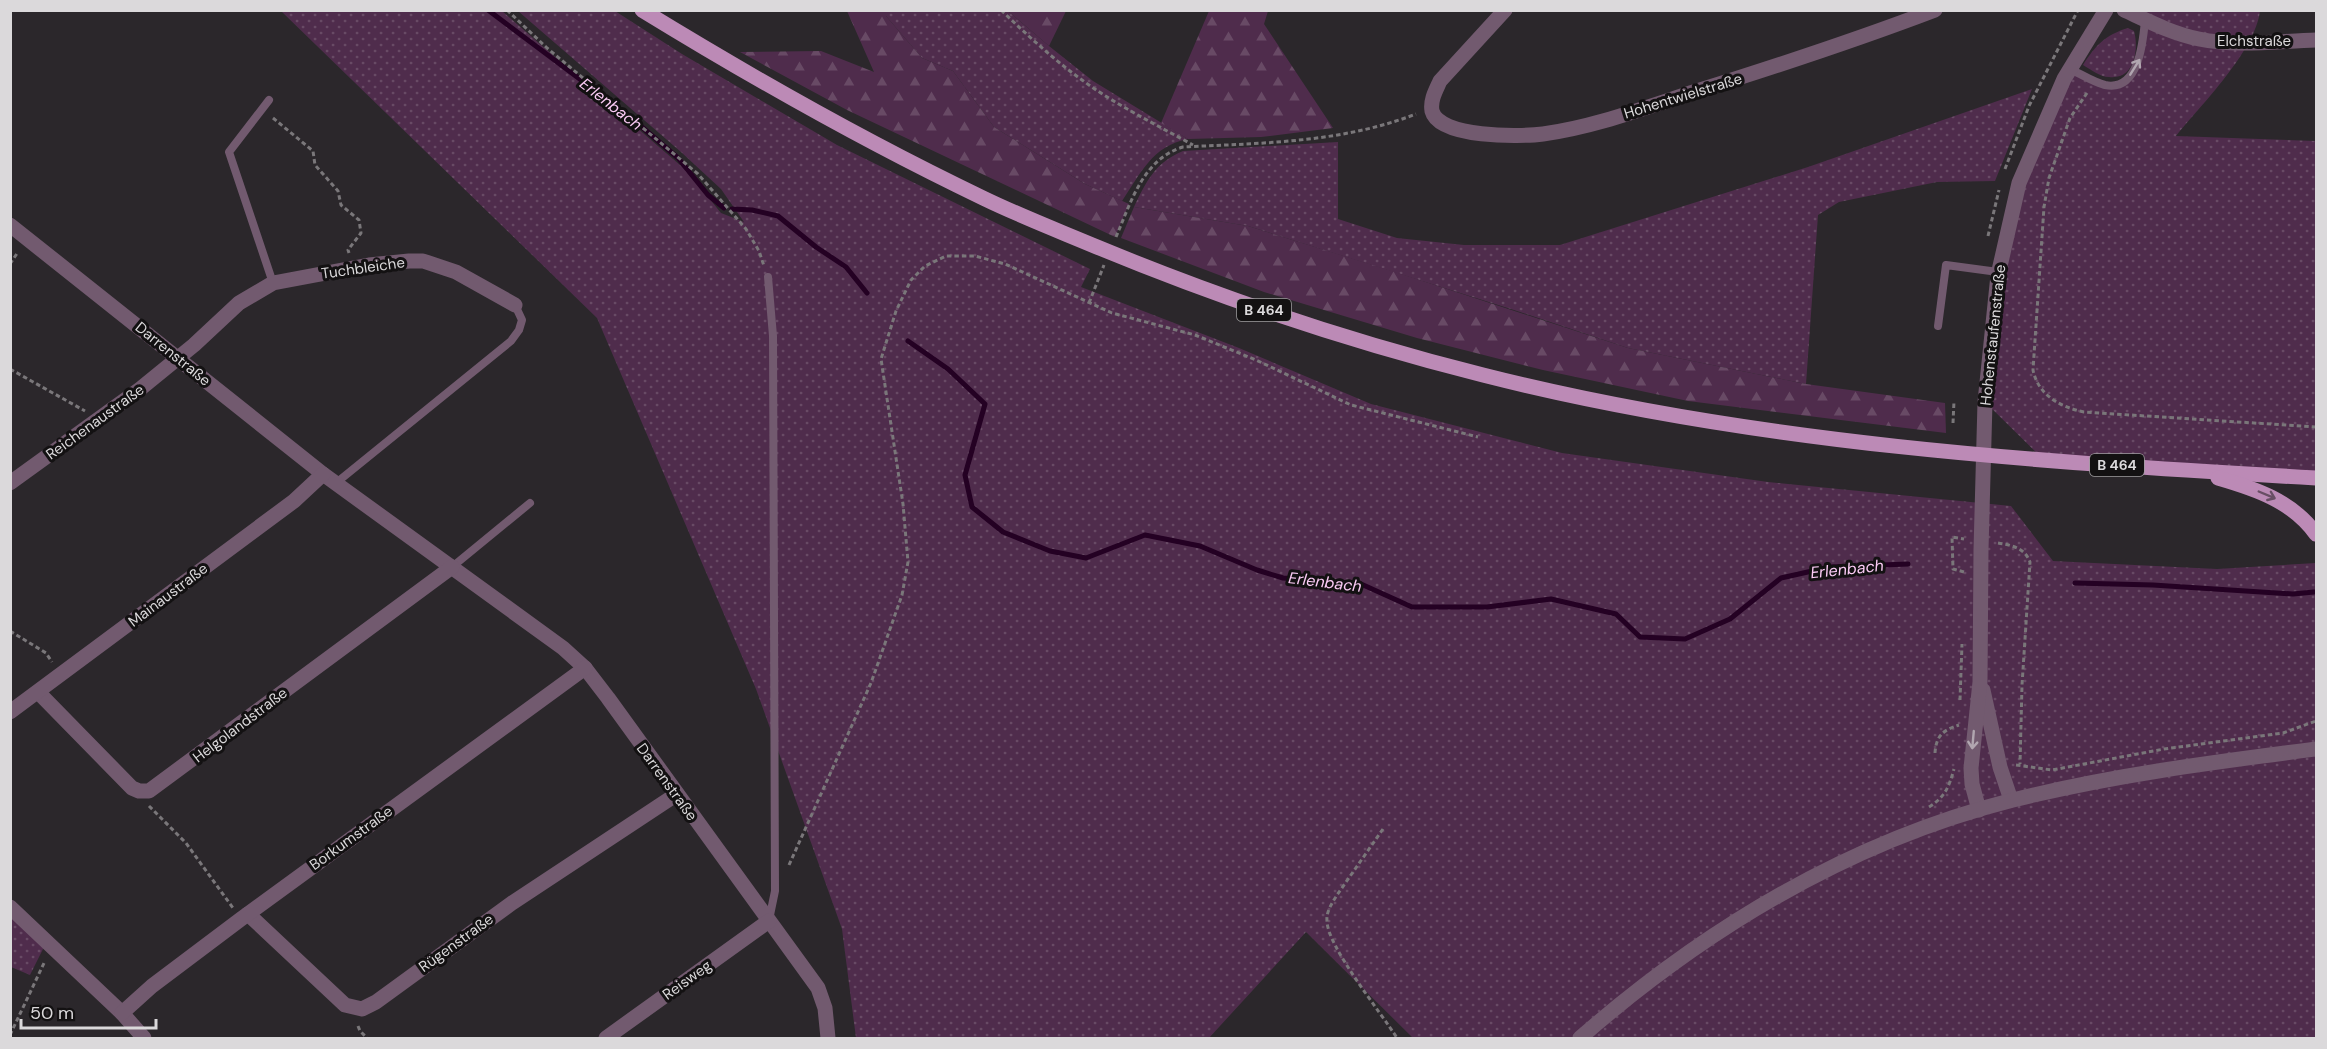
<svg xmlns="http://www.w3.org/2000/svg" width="2327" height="1049" font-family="'DM Sans',sans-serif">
<defs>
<pattern id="grass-dots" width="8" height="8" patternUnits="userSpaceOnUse" patternTransform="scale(1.5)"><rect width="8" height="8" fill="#4f2c4c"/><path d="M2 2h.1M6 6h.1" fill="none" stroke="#684a65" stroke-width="1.8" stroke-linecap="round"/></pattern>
<pattern id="forest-firs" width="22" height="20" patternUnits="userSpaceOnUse" patternTransform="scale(1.5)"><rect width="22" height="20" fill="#4f2c4c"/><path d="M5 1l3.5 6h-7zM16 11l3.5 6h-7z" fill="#684a65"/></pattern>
</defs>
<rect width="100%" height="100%" fill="#2b272b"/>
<!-- grass -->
<g fill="url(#grass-dots)">
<path d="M281,11H502L688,172L721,213L744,222L721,189L681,152L518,11H615L682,54L837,145L1090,269L1081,287L1239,348L1371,404L1562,453L1768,482L2011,506L2053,561L2217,569L2316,563V1038H1413L1306,932L1209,1038H856L842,929L756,689L597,318Z"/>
<path d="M886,11H1008L1049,46L1093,81L1188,139C1152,146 1141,173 1122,201L1085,184L994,127L953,71L922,58L886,16Z"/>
<path d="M2124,11H2260C2255,51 2202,104 2176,136L2316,141V478L2043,459L1985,402L2003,244L2070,69L2115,85L2133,71L2145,20Z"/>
<path d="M2128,28L2134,31C2139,49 2135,80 2109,77C2100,77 2090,69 2083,65C2095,46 2105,35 2128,28Z"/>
<path d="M2032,89L1995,181L1937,182L1839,202L1818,215L1806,384L1628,348L1514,310L1248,226L1134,207C1147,180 1155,163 1183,151L1338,142V219L1397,238L1464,245H1560L1808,167Z"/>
<path d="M10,907L47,941L30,975L11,967Z"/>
</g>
<!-- forest -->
<g fill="url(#forest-firs)">
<path d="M847,11H886V16L922,58L953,71L994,127L1085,184L1129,204L1115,237L847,110L740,52L821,51L874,72Z"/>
<path d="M1008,11H1066L1049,46Z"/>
<path d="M1268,11L1264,24L1333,128L1261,137L1188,139L1161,123L1209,11Z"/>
<path d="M1134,207L1248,226L1392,271L1628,348L1806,384L1945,403L1946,433L1688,401L1543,370L1417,338L1264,292L1121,238Z"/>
</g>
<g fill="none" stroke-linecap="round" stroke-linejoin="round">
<!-- stream -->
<g stroke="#240123" stroke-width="5">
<path d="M488,10L629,116L678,158L708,195L724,208"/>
<path d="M732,209L752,210L778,216L816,247L846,267L867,293"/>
<path d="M908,341L948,369L985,404L965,475L972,507L1003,532L1050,551L1086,558L1145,535L1200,546L1257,570L1283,578L1361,584L1412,607H1487L1551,599L1616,614L1640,637L1685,639L1730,619L1781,578L1830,567L1908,564"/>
<path d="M2075,583L2153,585L2293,594L2314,592"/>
</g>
<!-- path -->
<g stroke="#7a777a" stroke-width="3" stroke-dasharray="4.5 3" stroke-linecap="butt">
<path d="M507,10L547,48L698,174L746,229L759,251L764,266"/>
<path d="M1001,10C1027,35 1053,59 1082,80C1116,105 1155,124 1193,145"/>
<path d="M2087,93L2070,118L2049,178L2044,207L2033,370C2038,395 2060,407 2084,412L2316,427"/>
<path d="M273,118L313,151L315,165L338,191L341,205L359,220L361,233L348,250L349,253"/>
<path d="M2005,169L2029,106L2078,10"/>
<path d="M1988,236L1999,190"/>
<path d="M1116,237C1131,202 1143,159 1183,147C1262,143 1341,143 1416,114"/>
<path d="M10,264L18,252"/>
<path d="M1089,303L1104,265"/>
<path d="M10,369L85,411"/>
<path d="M1953,423L1954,401"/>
<path d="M1998,543C2011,545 2025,548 2030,562L2022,685L2020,764"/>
<path d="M1964,572L1953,569L1952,537L1964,539"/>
<path d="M10,631L46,653L52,662"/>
<path d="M1960,700L1962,644"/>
<path d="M1935,753C1936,736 1943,730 1959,725"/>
<path d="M2016,765L2052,770L2164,749L2283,733L2316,721"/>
<path d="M149,806L186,843L233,908"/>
<path d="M1929,807C1945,797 1949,787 1954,769"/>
<path d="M1383,829L1337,895C1332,903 1326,912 1327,921C1327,946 1382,1014 1397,1038"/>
<path d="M789,865L871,683L902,595L908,562L903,504L881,359L896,311L911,280L925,266L946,256H975L1005,264L1112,313L1195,335L1256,360L1351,405L1478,437"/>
<path d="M358,1026L360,1031L367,1038"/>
<path d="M10,1035L45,961"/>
</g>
<!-- service -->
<g stroke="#725a6f" stroke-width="8">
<path d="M2070,69C2081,74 2093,82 2105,85C2139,92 2143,42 2145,20"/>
<path d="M269,100L229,152L273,283"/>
<path d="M768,277L773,336L775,891L769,920"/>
<path d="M1938,326L1946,265L1998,272"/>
<path d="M336,483L511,341L519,330L522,320L515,305"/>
<path d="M452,567L530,503"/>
</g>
<!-- minor -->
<g stroke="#725a6f" stroke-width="15">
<path d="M1505,10L1440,81C1436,90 1430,100 1432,111C1439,138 1520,137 1543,134C1595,127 1647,107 1697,91C1777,66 1856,40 1935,10"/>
<path d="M2124,10C2148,21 2173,34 2199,39C2236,47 2278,41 2316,40"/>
<path d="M10,225L323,474L563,648L585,668L608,698L818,988L825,1008L828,1038"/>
<path d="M10,483L140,389L194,345L239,303L273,283L369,265L409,261H423L456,272L515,305"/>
<path d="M38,692L132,788L139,791H149L452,567"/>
<path d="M10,712L294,501L323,474"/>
<path d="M10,907L122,1013L144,1038"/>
<path d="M248,914L345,1005L362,1009L376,1002L512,903L677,794"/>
<path d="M122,1013L152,986L241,919L585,668"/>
<path d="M606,1038L769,921"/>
</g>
<!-- tertiary -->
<g stroke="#725a6f" stroke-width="15">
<path d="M1983,690L2000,767L2011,800"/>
<path d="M1979,810L1972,784L1971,768L1980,682L1981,550L1985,402L1998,275L2019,183L2064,79L2106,10"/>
<path d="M1580,1038C1705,929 1851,841 2013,800C2113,775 2215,762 2316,749"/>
</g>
<!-- primary -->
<g stroke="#bc8ab6" stroke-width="15">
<path d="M642,10C753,78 866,142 983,198C1020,216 1059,231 1097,247C1223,299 1351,342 1483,375C1755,444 2038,462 2316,478"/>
<path d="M2218,478C2256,489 2292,501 2316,534"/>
</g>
</g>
<!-- one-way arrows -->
<defs><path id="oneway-shaft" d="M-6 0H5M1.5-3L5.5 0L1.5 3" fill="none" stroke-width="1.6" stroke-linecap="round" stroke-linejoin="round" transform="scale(1.5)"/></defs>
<g stroke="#b1a6b0">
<use href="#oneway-shaft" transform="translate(2135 67) rotate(-58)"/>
<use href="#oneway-shaft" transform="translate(1973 740) rotate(95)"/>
</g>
<use stroke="#684e64" href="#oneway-shaft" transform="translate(2267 495) rotate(23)"/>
<g text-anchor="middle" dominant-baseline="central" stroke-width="6" stroke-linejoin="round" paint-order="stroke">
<!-- shield labels -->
<g fill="#131112" stroke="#9f9d9f" stroke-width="1.5">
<rect x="1237" y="299" width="54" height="22" rx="4.5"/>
<rect x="2090" y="454" width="54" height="22" rx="4.5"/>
</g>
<g font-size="14" font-weight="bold" fill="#dbd9db">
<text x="1264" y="310">B 464</text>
<text x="2117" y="465">B 464</text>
</g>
<!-- street labels -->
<g font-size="15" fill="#dbd9db" stroke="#131112">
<text x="2254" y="41">Elchstraße</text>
<text transform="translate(1683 96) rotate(-17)">Hohentwielstraße</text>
<text transform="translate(363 268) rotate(-8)">Tuchbleiche</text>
<text transform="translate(1993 335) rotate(-84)">Hohenstaufenstraße</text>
<text transform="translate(173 354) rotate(39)">Darrenstraße</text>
<text transform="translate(95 422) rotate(-36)">Reichenaustraße</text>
<text transform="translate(168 595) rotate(-37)">Mainaustraße</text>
<text transform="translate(240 725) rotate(-37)">Helgolandstraße</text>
<text transform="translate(667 782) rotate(54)">Darrenstraße</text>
<text transform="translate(351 838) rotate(-36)">Borkumstraße</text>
<text transform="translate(456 943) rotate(-36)">Rügenstraße</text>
<text transform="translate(687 980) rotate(-36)">Reisweg</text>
</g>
<!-- water labels -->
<g font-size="16" font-style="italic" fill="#fbcbf5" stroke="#131112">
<text transform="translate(611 104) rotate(38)">Erlenbach</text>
<text transform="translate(1847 569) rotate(-6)">Erlenbach</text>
<text transform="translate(1325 582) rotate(7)">Erlenbach</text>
</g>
</g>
<!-- border -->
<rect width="2327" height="1049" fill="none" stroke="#dbd9db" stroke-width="24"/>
<!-- scale -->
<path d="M21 1019v9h135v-9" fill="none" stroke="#dbd9db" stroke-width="3"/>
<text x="30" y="1019" font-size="18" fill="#dbd9db" stroke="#131112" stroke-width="4.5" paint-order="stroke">50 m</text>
</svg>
